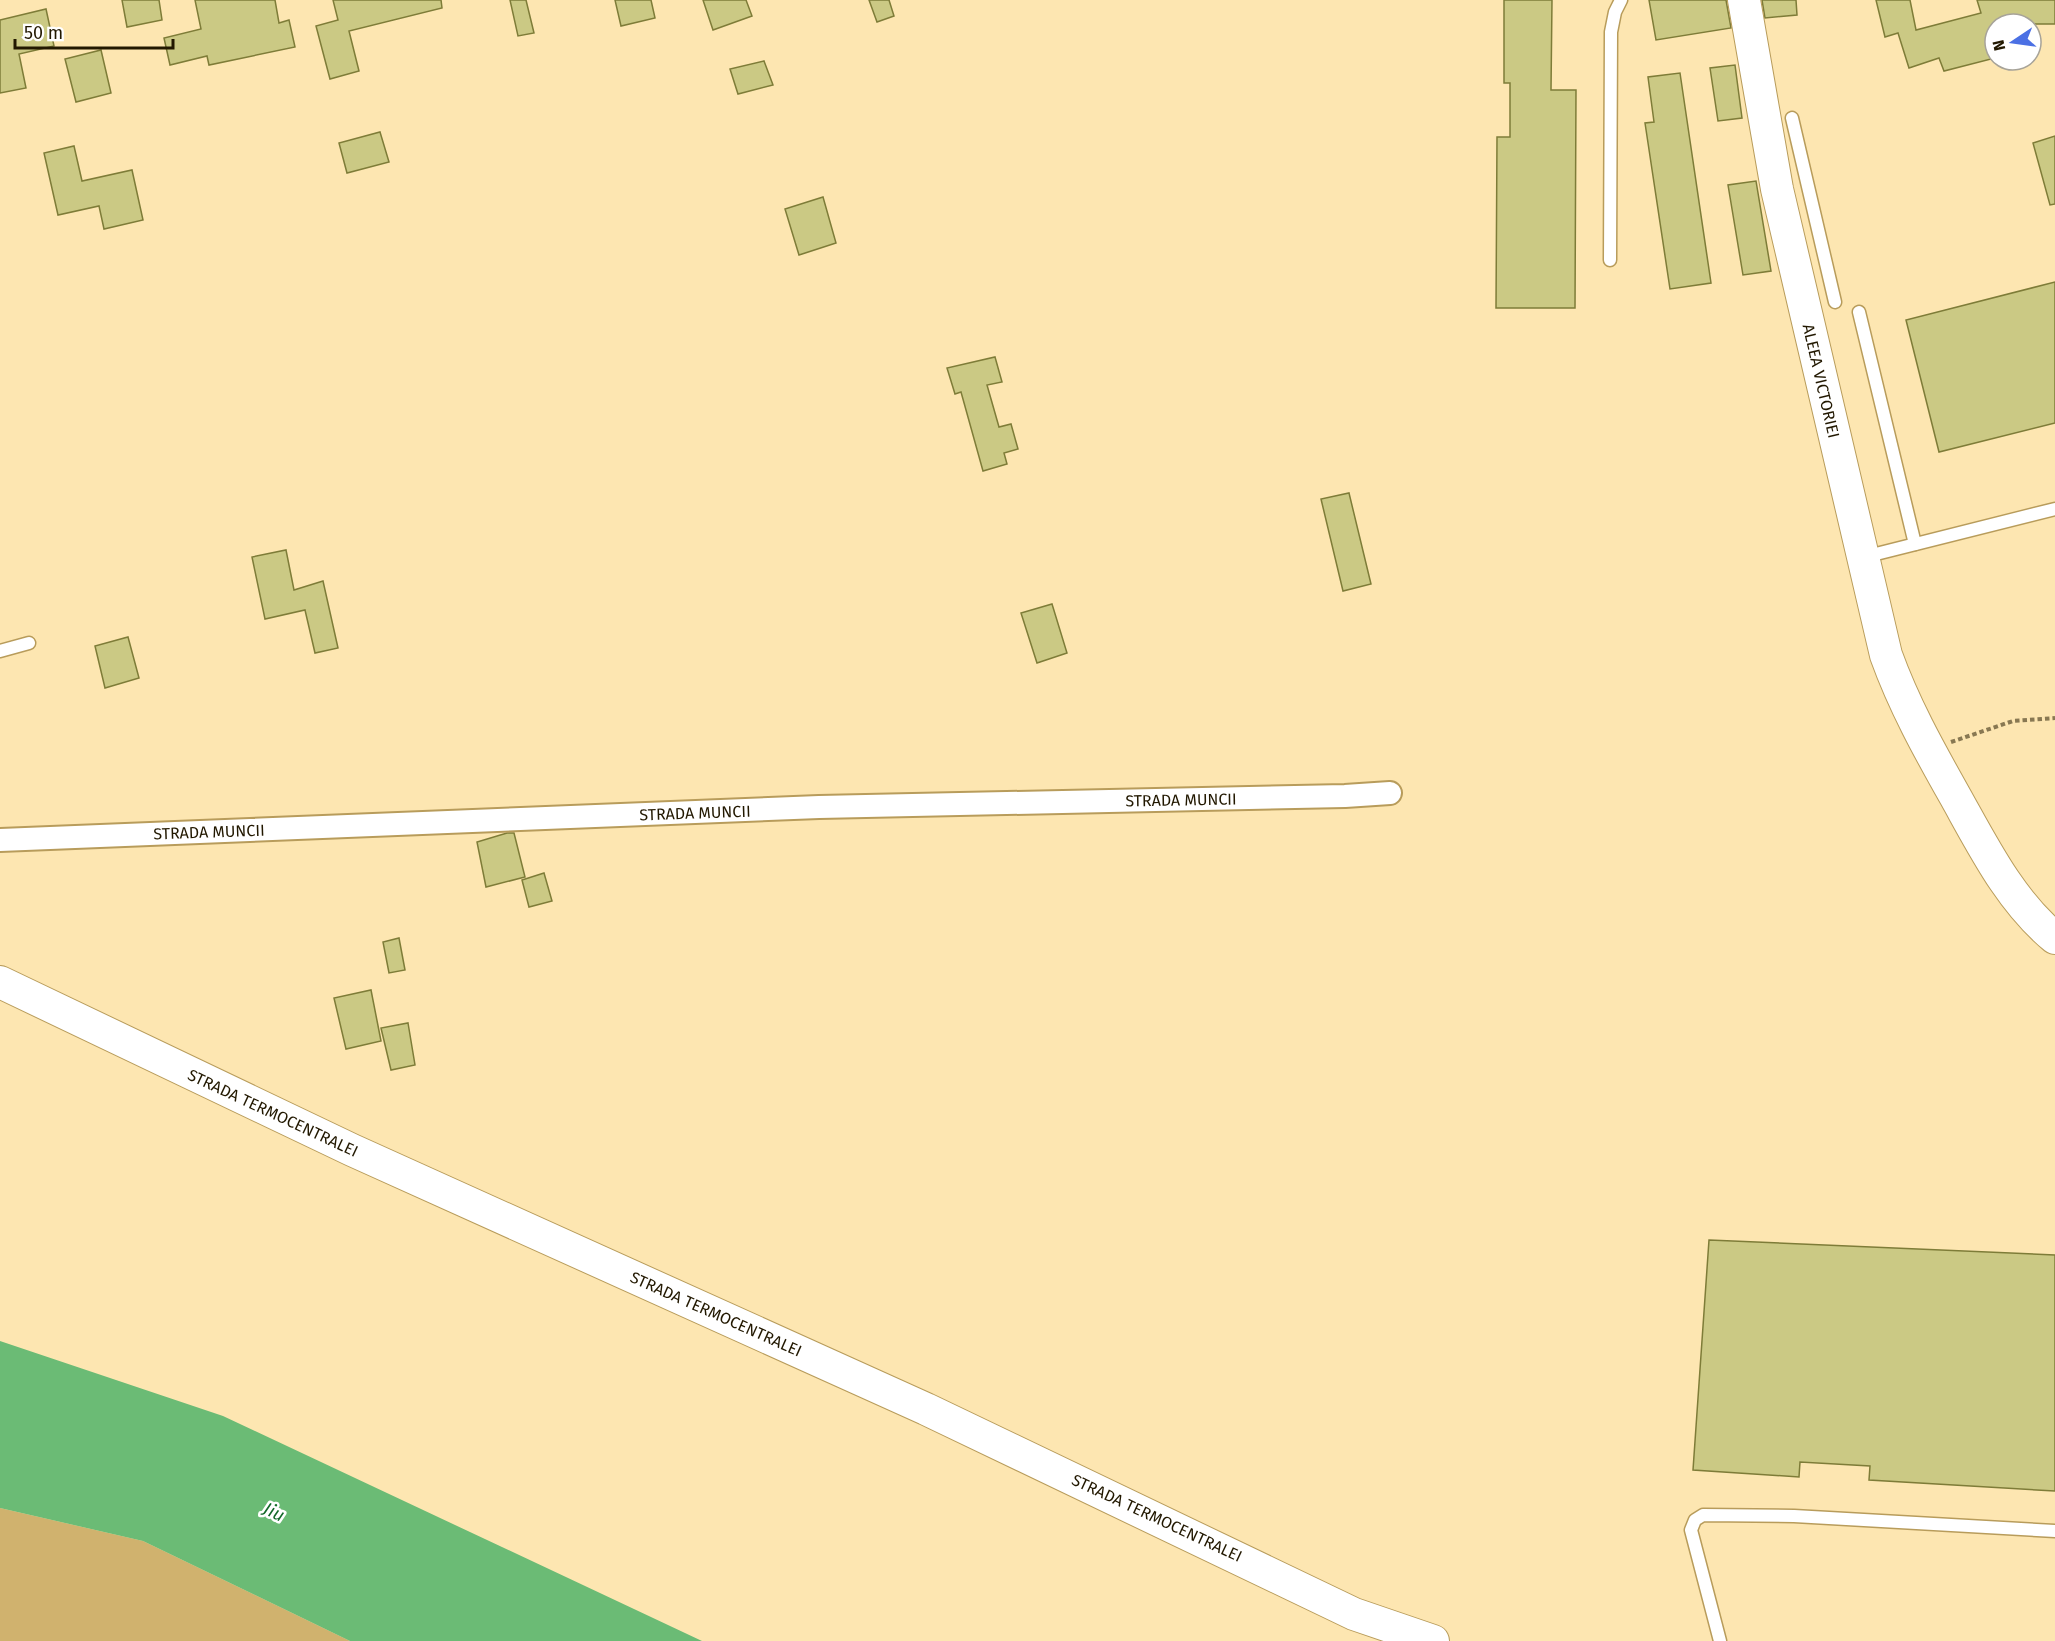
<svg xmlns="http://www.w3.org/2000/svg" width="2055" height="1641" font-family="'Fira Sans',sans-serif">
<rect width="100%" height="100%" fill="#fde6b1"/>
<!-- green -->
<path fill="#d0b26e" d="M0,1508L143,1541L350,1641H0Z"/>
<!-- water -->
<path fill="#6bbb75" d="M0,1341L223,1416L702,1641H350L143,1541L0,1508Z"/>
<!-- building -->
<g fill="#cbc984" stroke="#7e7c38" stroke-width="1.5">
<path d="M122,0H159L162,20L127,27Z"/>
<path d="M195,0H275L279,23L289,20L295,47L209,65L207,56L170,65L164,38L201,29Z"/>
<path d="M333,0H441L442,8L349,31L359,71L330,79L316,26L338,20Z"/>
<path d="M510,0H526L534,33L518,36Z"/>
<path d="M615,0H651L655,18L621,26Z"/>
<path d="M703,0H746L752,16L713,30Z"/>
<path d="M869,0H889L894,16L877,22Z"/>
<path d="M1504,0H1552L1551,90H1576L1575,308H1496L1497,137H1510V83H1504Z"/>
<path d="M1649,0H1726L1731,28L1656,40Z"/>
<path d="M1762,0H1796L1797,15L1765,18Z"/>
<path d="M1876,0H1910L1916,30L1981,13L1977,0H2055V24H1995V58L1944,71L1939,58L1909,68L1898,33L1885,37Z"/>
<path d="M46,9L54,46L19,54L26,88L0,93V20Z"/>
<path d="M101,50L111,93L76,102L65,59Z"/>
<path d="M764,61L773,85L738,94L730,69Z"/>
<path d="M1735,65L1742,118L1718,121L1710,68Z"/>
<path d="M1680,73L1711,283L1670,289L1645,123L1654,122L1648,77Z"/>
<path d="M380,132L389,162L347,173L339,143Z"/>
<path d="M2055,136V204L2050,205L2033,143Z"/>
<path d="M74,146L82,181L132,170L143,220L104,229L99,206L58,215L44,153Z"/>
<path d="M1756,181L1771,271L1743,275L1728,185Z"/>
<path d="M823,197L836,243L799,255L785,209Z"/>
<path d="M2055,282V423L1939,452L1906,320Z"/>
<path d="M995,357L1002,382L987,385L999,427L1011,424L1018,449L1004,453L1007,464L983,471L961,392L955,394L947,368Z"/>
<path d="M1349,493L1371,584L1343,591L1321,499Z"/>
<path d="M286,550L294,590L323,581L338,648L315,653L305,610L265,619L252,557Z"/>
<path d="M1052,604L1067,653L1037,663L1021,613Z"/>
<path d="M128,637L139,678L105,688L95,646Z"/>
<path d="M507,833H514L525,877L486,887L477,842Z"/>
<path d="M544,873L552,901L529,907L522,880Z"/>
<path d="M399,938L405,970L389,973L383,942Z"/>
<path d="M371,990L381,1041L346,1049L334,998Z"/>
<path d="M408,1023L415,1065L391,1070L381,1028Z"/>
<path d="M1709,1240L2055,1255V1491L1869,1480L1870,1466L1800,1462L1799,1477L1693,1470Z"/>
</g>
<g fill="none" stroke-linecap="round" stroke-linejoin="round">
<!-- lane casing -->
<g stroke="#b89c5b" stroke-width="15">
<g id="lane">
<path d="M1792,118L1835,302"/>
<path d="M1610,260L1611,32L1615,12L1621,0"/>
<path d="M1859,312L1915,544"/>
<path d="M1864,557L2055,509"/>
<path d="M0,651L29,643"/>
<path d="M1720,1641L1691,1530L1695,1520L1703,1515L1794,1516L2055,1531"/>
</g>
</g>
<!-- street casing -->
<g stroke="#b89c5b" stroke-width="26">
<path id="street" d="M0,840L819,807L1345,796L1390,793"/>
</g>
<!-- secondary casing -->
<g stroke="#b89c5b" stroke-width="34">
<g id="secondary">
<path d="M1744,0L1777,189L1886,655C1904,705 1929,750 1955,796C1983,846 2010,901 2055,938"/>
<path d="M0,982L352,1150L926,1409L1354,1614L1433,1641"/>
</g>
</g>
<!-- path -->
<path stroke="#887852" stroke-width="4" stroke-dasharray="4.5 3" stroke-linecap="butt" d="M1951,742L2013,721L2055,718"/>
<!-- lane -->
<use href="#lane" stroke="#fff" stroke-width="12"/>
<!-- street -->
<use href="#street" stroke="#fff" stroke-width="22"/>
<!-- secondary -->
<use href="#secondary" stroke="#fff" stroke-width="32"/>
</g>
<g text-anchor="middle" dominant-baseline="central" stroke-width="5" stroke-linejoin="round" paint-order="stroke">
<!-- street labels -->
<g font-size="16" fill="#221800" stroke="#fff">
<text transform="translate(1821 381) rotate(77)">ALEEA VICTORIEI</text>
<text transform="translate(1181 800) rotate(-1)">STRADA MUNCII</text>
<text transform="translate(695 813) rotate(-2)">STRADA MUNCII</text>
<text transform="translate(209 832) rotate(-2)">STRADA MUNCII</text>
<text transform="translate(273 1113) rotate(25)">STRADA TERMOCENTRALEI</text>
<text transform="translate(716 1314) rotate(24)">STRADA TERMOCENTRALEI</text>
<text transform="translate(1157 1518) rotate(25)">STRADA TERMOCENTRALEI</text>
</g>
<!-- water labels -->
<g font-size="18" font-style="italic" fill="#136929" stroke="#fff">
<text transform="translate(274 1512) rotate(26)">Jiu</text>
</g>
</g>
<!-- north arrow -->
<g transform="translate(2013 42) rotate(257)"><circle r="28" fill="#ffffff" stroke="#a7a399" stroke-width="1.5"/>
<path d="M0-4.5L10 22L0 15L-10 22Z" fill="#4b70e4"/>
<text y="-9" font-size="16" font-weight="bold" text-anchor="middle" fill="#221800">N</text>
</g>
<!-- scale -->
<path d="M15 39v9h158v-9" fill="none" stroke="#221800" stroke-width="3"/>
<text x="24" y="39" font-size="18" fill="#221800" stroke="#ffffff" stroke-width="4.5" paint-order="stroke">50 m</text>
</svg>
